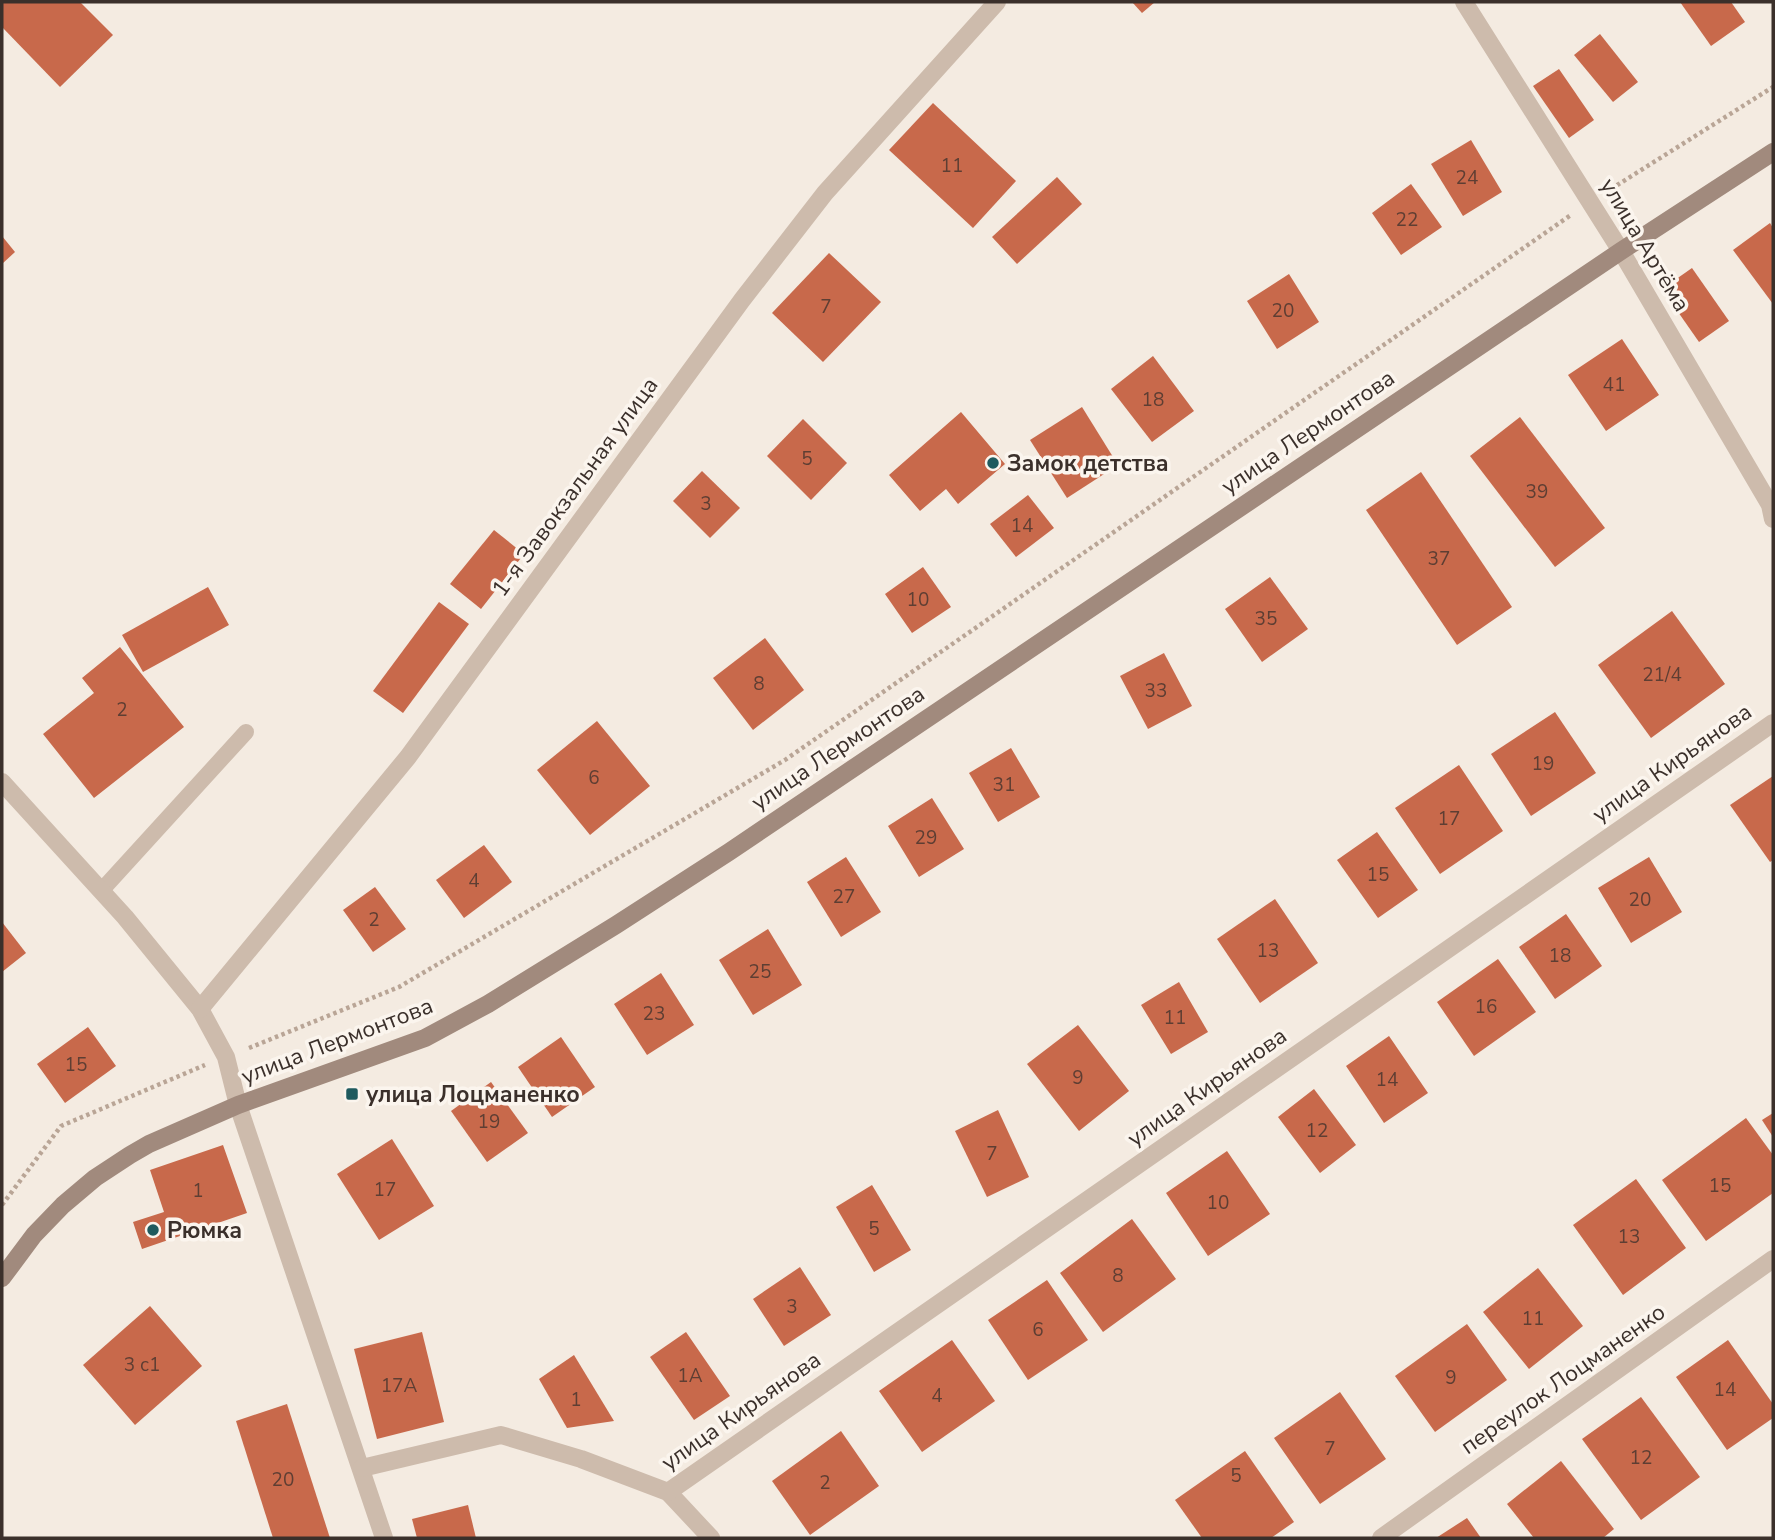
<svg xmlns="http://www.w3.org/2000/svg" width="1775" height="1540" font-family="'Nunito Sans',sans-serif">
<rect width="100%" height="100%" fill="#f4ebe1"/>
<!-- building -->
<g fill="#c8694b">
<path d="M4,2H80L113,35L60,87L2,27V4Z"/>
<path d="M1132,2H1155L1142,13Z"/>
<path d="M1680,2H1731L1745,22L1711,46Z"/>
<path d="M1600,34L1638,82L1613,102L1574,55Z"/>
<path d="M1559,69L1594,120L1569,138L1533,86Z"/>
<path d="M933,103L1016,181L973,228L889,150Z"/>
<path d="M1471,140L1502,192L1463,216L1431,164Z"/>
<path d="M1057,177L1082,204L1017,264L992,237Z"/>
<path d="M1411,184L1442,227L1401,255L1372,213Z"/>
<path d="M1770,223L1773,228V304L1733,250Z"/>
<path d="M2,236L15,252L2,264Z"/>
<path d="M829,253L881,302L823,362L772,313Z"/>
<path d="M1692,268L1729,321L1699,342L1662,289Z"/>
<path d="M1289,274L1319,322L1277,349L1247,301Z"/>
<path d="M1622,339L1659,395L1606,431L1568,375Z"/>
<path d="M1153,356L1194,411L1152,442L1111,389Z"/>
<path d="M1082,407L1118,465L1067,498L1030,440Z"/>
<path d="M961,412L1005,464L958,504L946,489L920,511L889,475Z"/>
<path d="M1520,417L1605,528L1555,567L1470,456Z"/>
<path d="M803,419L847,463L811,500L767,456Z"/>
<path d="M702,471L740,508L710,538L673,501Z"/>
<path d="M1421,472L1512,607L1457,645L1366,510Z"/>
<path d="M1028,495L1054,528L1016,557L990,524Z"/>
<path d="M494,530L524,554L481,609L450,584Z"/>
<path d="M923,567L951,607L912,633L885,594Z"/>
<path d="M1270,577L1308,629L1262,662L1225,609Z"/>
<path d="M208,587L229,625L143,672L122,635Z"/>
<path d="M439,602L469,624L403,713L373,691Z"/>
<path d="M1672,611L1725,684L1651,738L1598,665Z"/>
<path d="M765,638L804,690L753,730L713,678Z"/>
<path d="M120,647L184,727L94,798L43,734L94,693L82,678Z"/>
<path d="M1164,653L1192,706L1148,729L1120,676Z"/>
<path d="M1555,712L1596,773L1531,816L1491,754Z"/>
<path d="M597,721L650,786L590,835L537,770Z"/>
<path d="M1011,748L1040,797L998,822L969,773Z"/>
<path d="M1459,765L1503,831L1440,874L1395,808Z"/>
<path d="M1773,776V860L1770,862L1730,805Z"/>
<path d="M932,798L964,849L919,877L888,826Z"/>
<path d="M1377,832L1418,890L1378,918L1337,860Z"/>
<path d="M484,845L512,882L464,918L436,880Z"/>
<path d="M846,857L881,912L841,937L807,882Z"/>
<path d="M1649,857L1682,912L1631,943L1598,888Z"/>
<path d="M375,887L406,929L373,952L343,910Z"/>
<path d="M1275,899L1318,963L1260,1003L1217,939Z"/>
<path d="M1566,914L1602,966L1555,999L1519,947Z"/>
<path d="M2,922L26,953L2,972Z"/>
<path d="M768,929L802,985L753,1015L719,960Z"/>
<path d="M1498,959L1536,1012L1474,1056L1437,1002Z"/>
<path d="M661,973L694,1025L647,1055L614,1004Z"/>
<path d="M1179,982L1208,1032L1171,1054L1141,1005Z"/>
<path d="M1078,1025L1129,1091L1079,1131L1027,1064Z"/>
<path d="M88,1027L116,1066L65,1103L37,1064Z"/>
<path d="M1389,1036L1428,1093L1384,1123L1346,1066Z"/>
<path d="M561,1037L595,1087L552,1117L518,1067Z"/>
<path d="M491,1082L528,1133L487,1162L451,1111Z"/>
<path d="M1314,1089L1356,1145L1320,1173L1278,1117Z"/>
<path d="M998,1110L1029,1177L987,1197L955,1131Z"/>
<path d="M1773,1113V1137L1762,1120Z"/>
<path d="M1746,1118L1773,1155V1193L1706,1241L1662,1180Z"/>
<path d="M392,1139L434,1206L379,1240L337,1174Z"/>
<path d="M223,1145L247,1213L142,1249L133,1222L164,1212L150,1170Z"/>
<path d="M1227,1151L1270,1214L1208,1256L1166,1193Z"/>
<path d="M1636,1179L1686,1248L1623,1295L1573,1225Z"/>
<path d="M872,1185L911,1250L874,1272L836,1207Z"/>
<path d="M1132,1219L1176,1279L1103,1332L1060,1273Z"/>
<path d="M800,1267L831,1315L784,1346L753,1299Z"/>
<path d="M1538,1268L1583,1326L1529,1369L1483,1312Z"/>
<path d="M1047,1280L1088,1340L1028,1380L988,1320Z"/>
<path d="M150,1306L202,1366L135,1425L83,1365Z"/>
<path d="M1467,1324L1507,1380L1435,1432L1395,1376Z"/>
<path d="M422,1332L444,1422L377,1439L354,1349Z"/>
<path d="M686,1332L730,1396L694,1420L650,1357Z"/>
<path d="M952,1340L995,1401L922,1452L879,1391Z"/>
<path d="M1728,1340L1773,1404V1418L1727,1450L1676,1377Z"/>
<path d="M574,1355L614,1421L567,1428L539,1379Z"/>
<path d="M1340,1392L1386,1459L1320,1504L1274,1438Z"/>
<path d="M1641,1397L1700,1477L1641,1520L1582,1439Z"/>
<path d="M287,1404L330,1538H273L236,1421Z"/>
<path d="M841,1431L879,1486L810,1535L772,1481Z"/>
<path d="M1245,1451L1294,1522L1271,1538H1202L1175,1500Z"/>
<path d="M1561,1461L1614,1529L1603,1538H1534L1507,1504Z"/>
<path d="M468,1505L476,1538H417L412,1519Z"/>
<path d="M1467,1518L1481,1538H1436Z"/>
</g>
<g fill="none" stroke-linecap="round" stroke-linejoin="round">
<!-- path -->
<g stroke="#b9a596" stroke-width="4.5" stroke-dasharray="3.5 3.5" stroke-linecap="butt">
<path d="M1611,189L1773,87"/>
<path d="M249,1048L399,987L785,760L1571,215"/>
<path d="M2,1205L61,1126L205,1065"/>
</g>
<!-- lane -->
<path stroke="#cdbbac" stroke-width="16" d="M101,891L246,732"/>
<!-- street -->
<g stroke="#cdbbac" stroke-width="18">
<path d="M1464,2L1621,251L1770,505L1773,519"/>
<path d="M2,782L125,917L200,1009L226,1057L238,1105L384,1538"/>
<path d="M200,1009L408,757L742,300L825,193L997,2"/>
<path d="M362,1468L501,1435L581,1459L668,1492L711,1538"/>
<path d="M668,1492L1773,723"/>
<path d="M1381,1538L1773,1259"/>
</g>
<!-- secondary -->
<path stroke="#a18a7d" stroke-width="18" d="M2,1278L34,1235L63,1205L95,1178L130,1155L149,1144L238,1105L425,1038L488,1004L616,925L729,852L1621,251L1773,152"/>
</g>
<!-- markers -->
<g fill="#1f5a5e" stroke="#fbf5ee" stroke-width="2.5">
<circle cx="993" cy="463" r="7"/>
<rect x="345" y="1087" width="14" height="14" rx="3.5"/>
<circle cx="153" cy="1230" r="7"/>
</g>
<g text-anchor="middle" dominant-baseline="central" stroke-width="7" stroke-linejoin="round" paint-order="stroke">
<!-- number labels -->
<g font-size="19" fill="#5e3e33">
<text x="952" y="166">11</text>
<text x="1467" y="178">24</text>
<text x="1407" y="220">22</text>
<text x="826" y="307">7</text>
<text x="1283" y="311">20</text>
<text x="1614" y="385">41</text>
<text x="1153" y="400">18</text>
<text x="807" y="459">5</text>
<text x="1537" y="492">39</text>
<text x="706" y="504">3</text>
<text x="1022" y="526">14</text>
<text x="1439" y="559">37</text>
<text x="918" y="600">10</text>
<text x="1266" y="619">35</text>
<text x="1662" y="675">21/4</text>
<text x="759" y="684">8</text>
<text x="1156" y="691">33</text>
<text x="122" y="710">2</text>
<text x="1543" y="764">19</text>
<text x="594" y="778">6</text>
<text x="1004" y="785">31</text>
<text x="1449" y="819">17</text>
<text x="926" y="838">29</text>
<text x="1378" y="875">15</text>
<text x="474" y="881">4</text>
<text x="844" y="897">27</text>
<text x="1640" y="900">20</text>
<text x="374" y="920">2</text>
<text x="1268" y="951">13</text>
<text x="1560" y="956">18</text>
<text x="760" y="972">25</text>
<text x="1486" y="1007">16</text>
<text x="654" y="1014">23</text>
<text x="1175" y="1018">11</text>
<text x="76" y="1065">15</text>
<text x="1078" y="1078">9</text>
<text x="1387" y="1080">14</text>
<text x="489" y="1122">19</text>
<text x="1317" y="1131">12</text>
<text x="992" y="1154">7</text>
<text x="1720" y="1186">15</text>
<text x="385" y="1190">17</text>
<text x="198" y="1191">1</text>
<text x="1218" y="1203">10</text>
<text x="874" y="1229">5</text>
<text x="1629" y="1237">13</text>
<text x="1118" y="1276">8</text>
<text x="792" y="1307">3</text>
<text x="1533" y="1319">11</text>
<text x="1038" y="1330">6</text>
<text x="142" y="1365">3 с1</text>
<text x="690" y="1376">1А</text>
<text x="1451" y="1378">9</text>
<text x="399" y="1386">17А</text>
<text x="1725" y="1390">14</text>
<text x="937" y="1396">4</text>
<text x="576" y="1400">1</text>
<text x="1330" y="1449">7</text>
<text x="1641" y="1458">12</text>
<text x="1236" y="1476">5</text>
<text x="283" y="1480">20</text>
<text x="825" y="1483">2</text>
</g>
<!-- street labels -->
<g font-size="23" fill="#3b302b" stroke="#fbf5ee">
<text transform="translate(1645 245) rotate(59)">улица Артёма</text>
<text transform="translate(1308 432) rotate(-34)">улица Лермонтова</text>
<text transform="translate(575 487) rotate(-54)">1-я Завокзальная улица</text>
<text transform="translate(838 748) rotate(-34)">улица Лермонтова</text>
<text transform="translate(1672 763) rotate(-35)">улица Кирьянова</text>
<text transform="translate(337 1041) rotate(-21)">улица Лермонтова</text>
<text transform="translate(1207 1087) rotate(-35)">улица Кирьянова</text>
<text transform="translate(1563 1379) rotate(-35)">переулок Лоцманенко</text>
<text transform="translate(741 1411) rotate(-35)">улица Кирьянова</text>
</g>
<!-- poi labels -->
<g font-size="23" font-weight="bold" fill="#3b302b" stroke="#fbf5ee" text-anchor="start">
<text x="1007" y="463">Замок детства</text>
<text x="366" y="1094">улица Лоцманенко</text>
<text x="167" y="1230">Рюмка</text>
</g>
</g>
<!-- border -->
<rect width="1775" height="1540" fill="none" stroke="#3b302b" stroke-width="7"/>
</svg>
